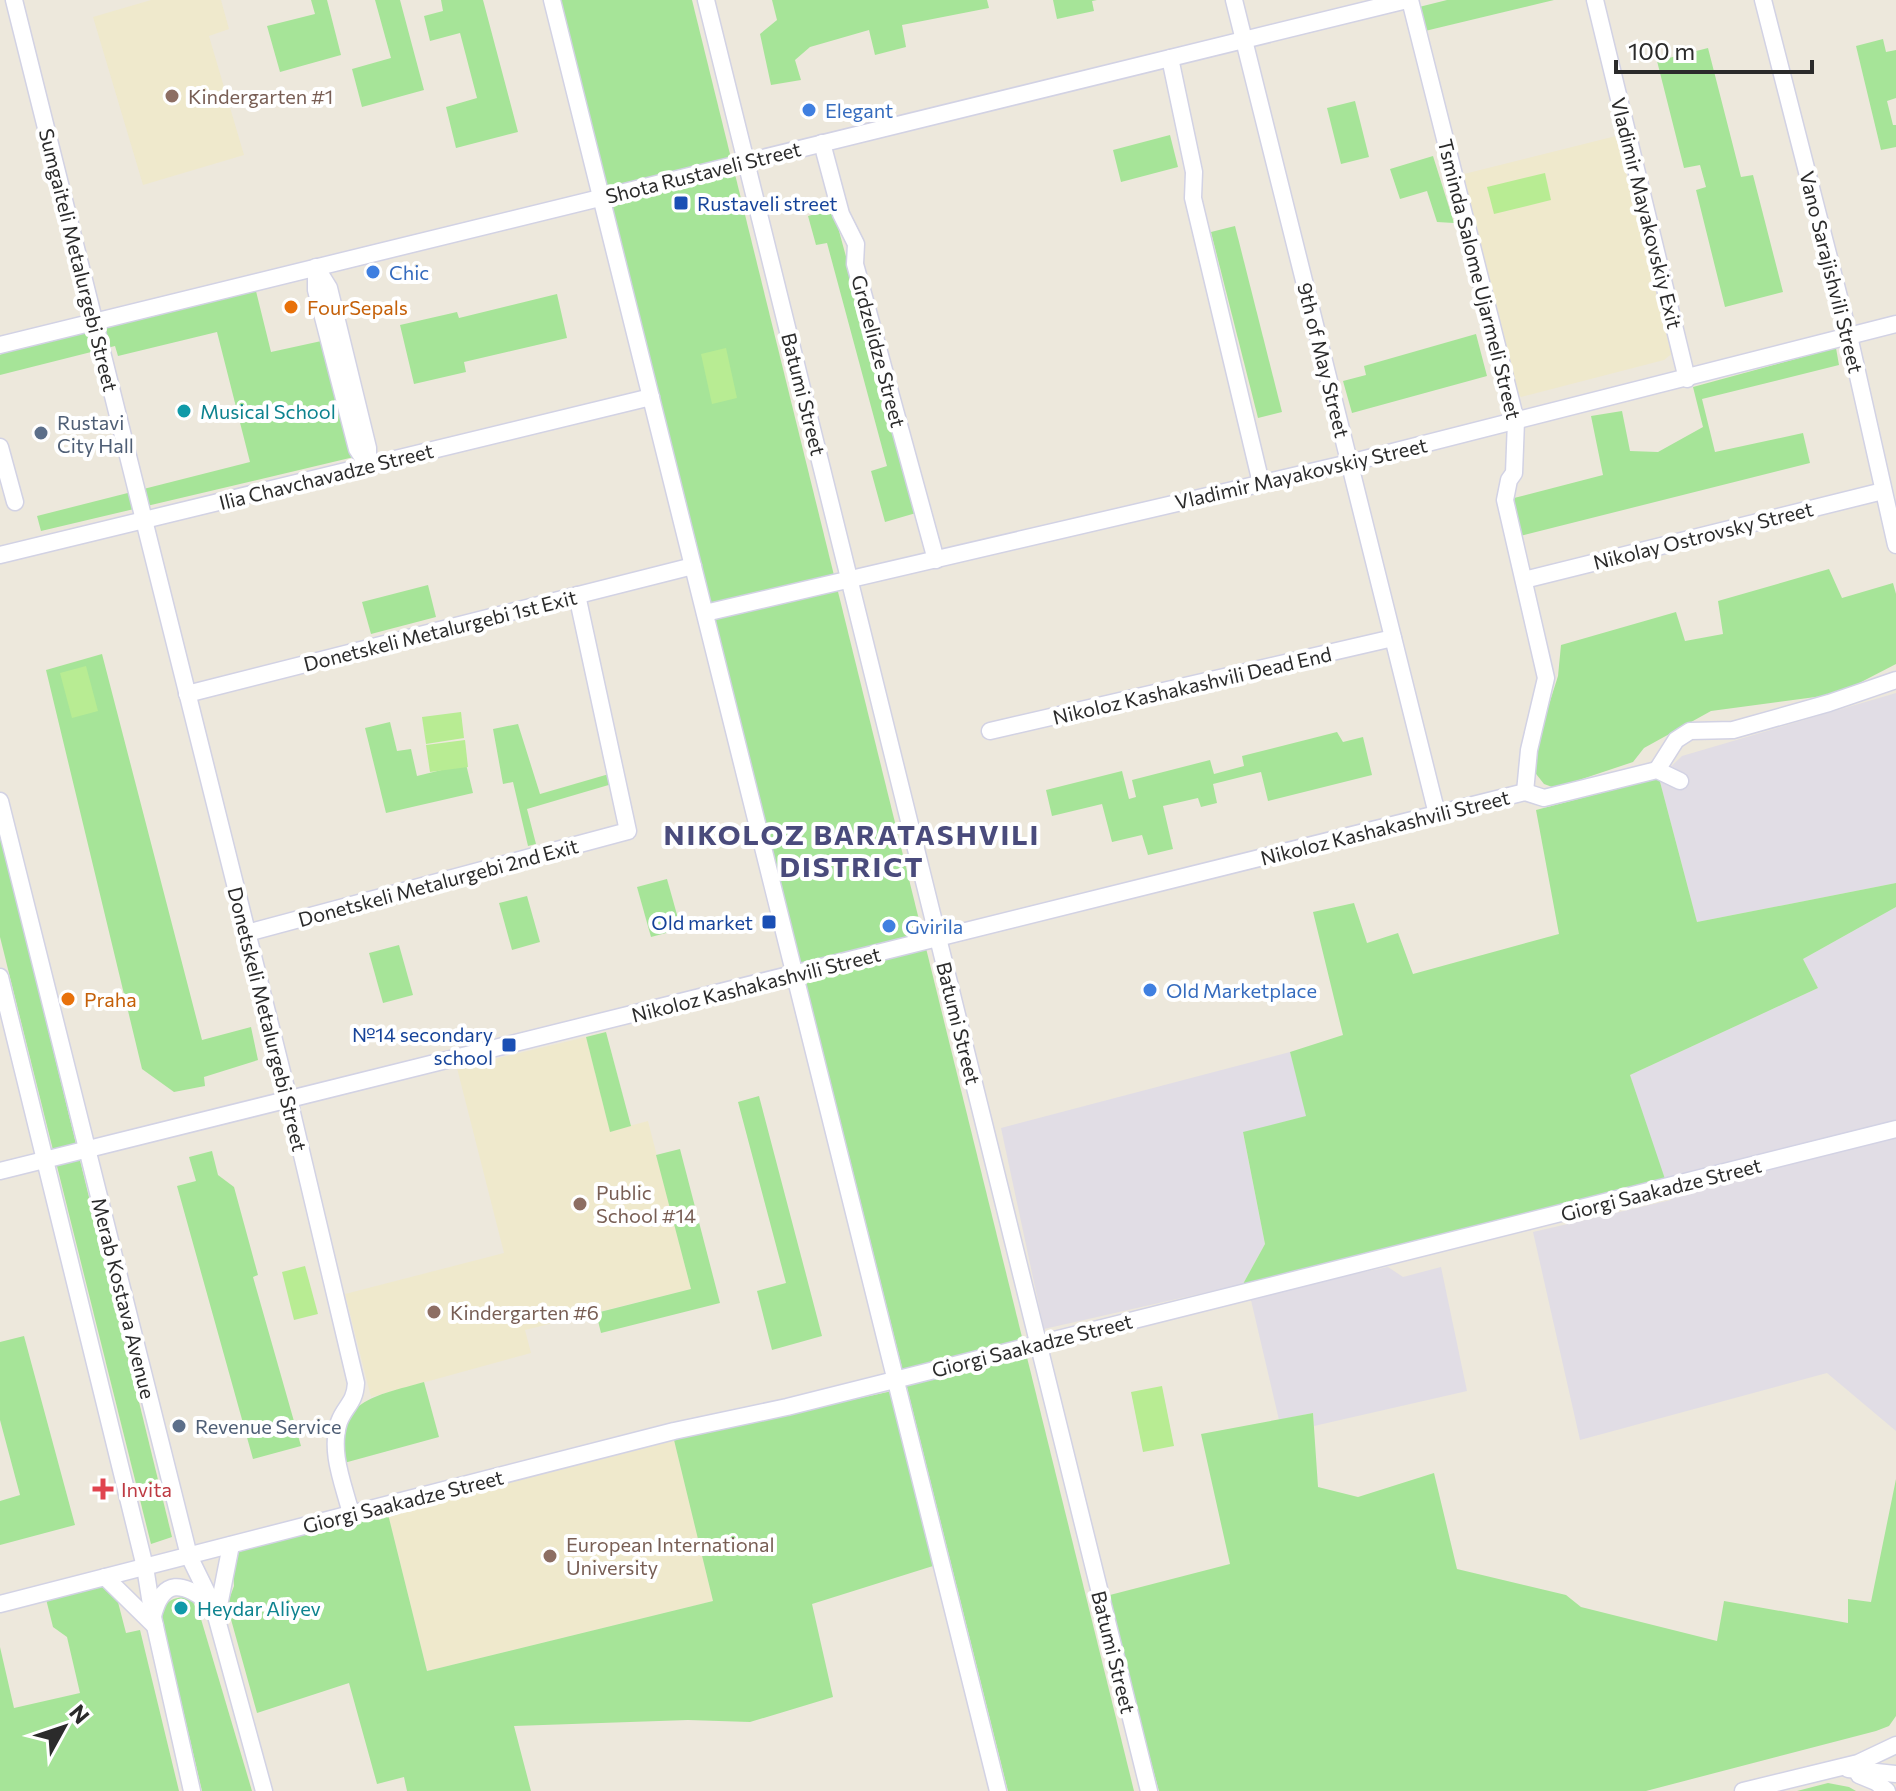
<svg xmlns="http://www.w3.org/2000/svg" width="1896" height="1791" font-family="Commissioner,sans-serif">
<rect width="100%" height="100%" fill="#ede8dc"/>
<!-- industrial -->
<g fill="#e1dde5">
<path d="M1896,693V883L1697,922L1659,778L1682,756Z"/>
<path d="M1896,907V1431L1827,1373L1580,1440L1533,1232L1671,1200L1630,1075L1818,988L1803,959Z"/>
<path d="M1290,1052L1307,1116L1243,1133L1265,1244L1243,1284L1044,1329L1001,1128Z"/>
<path d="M1388,1267L1403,1277L1441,1267L1467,1391L1314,1426L1313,1413L1279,1420L1250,1296Z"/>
</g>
<!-- education -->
<g fill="#efe9cc">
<path d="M151,0H221L229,29L209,36L244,155L143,185L93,17Z"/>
<path d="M1616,136L1674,352L1664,360L1521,397L1513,389L1460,175Z"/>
<path d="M586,1037L610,1131L648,1121L691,1289L525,1330L531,1353L371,1397L345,1294L504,1253L457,1068Z"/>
<path d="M674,1440L713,1601L427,1671L387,1510Z"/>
</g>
<!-- green -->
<g fill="#a6e498">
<path d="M311,0H327L341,55L280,72L267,26L315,14Z"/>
<path d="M375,0H400L424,90L362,107L352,69L391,58Z"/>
<path d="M441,0H483L518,132L456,148L446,107L477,98L460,33L430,41L424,16L443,11Z"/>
<path d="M560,0H692L1134,1791H1008Z"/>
<path d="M772,0H987L989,8L902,25L906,47L875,55L869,30L810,47L795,60L801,80L771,85L760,34L777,20Z"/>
<path d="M1053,0H1097L1092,1L1094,11L1057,19Z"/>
<path d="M1447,0H1554L1425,31L1419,7Z"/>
<path d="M1883,39L1886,52L1896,50V98L1887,101L1893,125H1896V147L1881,150L1856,46Z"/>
<path d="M1708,48L1741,177L1753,175L1783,292L1725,307L1696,190L1706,187L1700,165L1684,168L1657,61Z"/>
<path d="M1355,101L1369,157L1341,164L1327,108Z"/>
<path d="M1170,135L1178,167L1121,182L1113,150Z"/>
<path d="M1433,156L1454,223L1437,222L1427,191L1400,199L1390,169Z"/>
<path d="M833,209L916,513L885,522L871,471L887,466L827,243L816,245L808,216Z"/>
<path d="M1235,226L1282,412L1258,418L1211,232Z"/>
<path d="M255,287L271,352L326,340L354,457L41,531L37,516L250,462L217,332L118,356L115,346L0,375V355L11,347Z"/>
<path d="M557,294L567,338L464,362L466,372L414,384L400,325L457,312L459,318Z"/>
<path d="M1476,334L1487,376L1352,413L1343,381L1366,375L1364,366Z"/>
<path d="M1836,348L1839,365L1702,399L1715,452L1803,433L1810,463L1520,536L1514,498L1603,475L1591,416L1622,411L1630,451L1658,452L1703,427L1693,387Z"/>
<path d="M1829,569L1842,598L1893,583L1896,594V664L1838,694L1711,711L1644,748L1633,762L1555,788L1544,784L1533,770L1534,752L1558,676L1561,645L1676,612L1685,641L1723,634L1718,601Z"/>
<path d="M428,585L436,617L371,634L362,602Z"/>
<path d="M102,654L202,1040L251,1027L258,1060L204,1077L205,1086L174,1092L142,1069L46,670Z"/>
<path d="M390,722L397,751L411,749L417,776L466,764L473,793L386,813L365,728Z"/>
<path d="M518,724L540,794L609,774L612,784L527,809L536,844L528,846L513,782L503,784L493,729Z"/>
<path d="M1337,732L1343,742L1363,737L1372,775L1268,801L1261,772L1213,784L1217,803L1201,807L1198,798L1163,806L1173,849L1148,855L1142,835L1112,842L1102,804L1052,816L1046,790L1122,771L1129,799L1136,797L1132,780L1210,760L1214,774L1244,766L1242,756Z"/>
<path d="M1659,778L1697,922L1896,883V907L1803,959L1818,988L1630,1075L1665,1179L1243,1284L1265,1244L1243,1132L1306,1116L1290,1052L1343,1035L1313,912L1354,903L1367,943L1398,933L1413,974L1559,934L1536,810Z"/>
<path d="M0,833L172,1537L151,1544L0,937Z"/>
<path d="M667,879L681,929L651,937L637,887Z"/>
<path d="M527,896L540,942L512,950L499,903Z"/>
<path d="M399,945L413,995L383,1003L369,953Z"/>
<path d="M606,1032L631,1126L610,1132L586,1037Z"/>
<path d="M759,1096L822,1336L772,1350L757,1291L786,1283L738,1102Z"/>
<path d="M680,1149L720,1303L601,1333L596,1313L691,1289L656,1155Z"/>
<path d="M212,1151L218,1175L234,1187L258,1275L253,1277L301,1446L253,1459L177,1186L196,1181L189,1157Z"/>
<path d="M24,1336L75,1525L0,1545V1501L20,1495L0,1420V1342Z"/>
<path d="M424,1382L439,1437L344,1463C332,1400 376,1396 424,1382Z"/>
<path d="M892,1391L933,1566L812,1604L833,1697L750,1722L688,1720L514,1726L531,1791H407L404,1777L377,1784L349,1683L257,1713L227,1605L234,1586L233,1571L228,1555L387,1510L427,1671L713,1601L674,1440Z"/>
<path d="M1313,1413L1318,1487L1358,1497L1434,1473L1457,1569L1566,1595L1581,1607L1717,1641L1724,1601L1848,1623V1599L1871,1602L1896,1479V1716L1889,1726L1876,1731L1646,1791H1159L1106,1596L1230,1564L1201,1434Z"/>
<path d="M112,1579L126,1633L140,1630L179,1791H0V1647L14,1708L80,1693L67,1637L53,1627L46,1599Z"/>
<path d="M185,1597L193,1602L201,1619L252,1791H202L161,1615C166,1602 170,1598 185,1597Z"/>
<path d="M1828,1783L1849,1787L1856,1791H1797Z"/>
</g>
<!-- pitch -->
<g fill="#b8ec93">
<path d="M1545,173L1551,200L1494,214L1487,187Z"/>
<path d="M726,348L737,398L712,404L701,354Z"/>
<path d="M86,666L98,711L72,718L60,673Z"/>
<path d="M461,712L464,738L426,744L422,717Z"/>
<path d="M465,740L468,767L430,772L426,745Z"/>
<path d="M305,1266L318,1314L294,1320L282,1272Z"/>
<path d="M1162,1386L1174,1446L1143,1452L1131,1392Z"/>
</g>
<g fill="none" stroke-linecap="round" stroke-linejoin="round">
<!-- minor casing -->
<g stroke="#d2d2e4" stroke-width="19">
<g id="minor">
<path d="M14,0L289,1100L356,1383C355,1403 345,1406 339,1422C329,1452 344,1485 351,1514"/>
<path d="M552,0L998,1791"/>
<path d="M706,0L1149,1791"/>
<path d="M1234,0L1437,814"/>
<path d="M1410,0L1516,421L1514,473L1509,480L1505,500L1546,678L1529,750L1525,792"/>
<path d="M1595,0L1687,379"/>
<path d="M1763,0L1849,336L1896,545"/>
<path d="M1170,58L1194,172L1193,198L1261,483"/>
<path d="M822,143L841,214L856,244L855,264L936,560"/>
<path d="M316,267L329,288L368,448V466L357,449L316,290Z"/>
<path d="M0,345L1407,0"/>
<path d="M0,447L15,502"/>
<path d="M0,555L651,397"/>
<path d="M1524,580L1883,491"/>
<path d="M705,613L1349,463L1896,324"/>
<path d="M187,694L693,566"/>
<path d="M990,731L1393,638"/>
<path d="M1657,770L1676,740L1690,731L1733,730L1829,703L1896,680"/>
<path d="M0,801L189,1556L213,1605L264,1791"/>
<path d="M247,933L628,831L577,595"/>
<path d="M0,977L145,1567L153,1617L192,1791"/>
<path d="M0,1171L1525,792L1544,798L1657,770L1680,781"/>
<path d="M105,1577L155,1626"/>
<path d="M0,1604L674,1431L787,1407L1896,1129"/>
<path d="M153,1616C163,1577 183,1583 209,1602"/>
<path d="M217,1616L231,1545"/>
<path d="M1848,1769L1896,1774"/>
<path d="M1859,1775L1876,1782L1887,1791"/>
<path d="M1743,1791L1858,1763L1896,1745"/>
</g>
</g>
<!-- minor -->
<use href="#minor" stroke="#fff" stroke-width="16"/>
</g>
<!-- markers -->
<g fill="#8d6e63" stroke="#fff" stroke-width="3">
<circle cx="172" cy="96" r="8"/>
<circle cx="580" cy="1204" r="8"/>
<circle cx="434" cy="1312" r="8"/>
<circle cx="550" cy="1556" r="8"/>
</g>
<g fill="#3f7fe0" stroke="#fff" stroke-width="3">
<circle cx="809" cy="110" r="8"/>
<circle cx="373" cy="272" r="8"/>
<circle cx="889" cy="926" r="8"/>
<circle cx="1150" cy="990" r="8"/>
</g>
<g fill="#1a4fb4" stroke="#fff" stroke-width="3">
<rect x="673" y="195" width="16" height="16" rx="4"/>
<rect x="761" y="914" width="16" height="16" rx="4"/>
<rect x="501" y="1037" width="16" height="16" rx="4"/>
</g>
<g fill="#e8710a" stroke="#fff" stroke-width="3">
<circle cx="291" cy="307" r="8"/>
<circle cx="68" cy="999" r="8"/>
</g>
<g fill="#0f9aa8" stroke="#fff" stroke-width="3">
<circle cx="184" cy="411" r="8"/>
<circle cx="181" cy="1608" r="8"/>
</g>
<g fill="#5c6f8a" stroke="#fff" stroke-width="3">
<circle cx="41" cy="433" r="8"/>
<circle cx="179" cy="1426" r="8"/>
</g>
<path fill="#e0444e" stroke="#fff" stroke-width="3" d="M99 1477h8v8h8v8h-8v8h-8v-8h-8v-8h8z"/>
<g text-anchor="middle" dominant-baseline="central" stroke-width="8" stroke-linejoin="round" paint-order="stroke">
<!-- education labels -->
<g font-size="20" fill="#785e54" stroke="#fff" text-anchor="start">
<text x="188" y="96">Kindergarten #1</text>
<text x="596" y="1192">Public<tspan x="596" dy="23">School #14</tspan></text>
<text x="450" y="1312">Kindergarten #6</text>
<text x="566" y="1544">European International<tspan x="566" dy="23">University</tspan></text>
</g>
<!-- shop labels -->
<g font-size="20" fill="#366cbe" stroke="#fff" text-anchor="start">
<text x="825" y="110">Elegant</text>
<text x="389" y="272">Chic</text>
<text x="905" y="926">Gvirila</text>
<text x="1166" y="990">Old Marketplace</text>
</g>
<!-- street labels -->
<g font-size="20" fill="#2b2b2b" stroke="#fff">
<text transform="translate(703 172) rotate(-14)">Shota Rustaveli Street</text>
<text transform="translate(1647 213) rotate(76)">Vladimir Mayakovskiy Exit</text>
<text transform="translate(79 260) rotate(76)">Sumgaiteli Metalurgebi Street</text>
<text transform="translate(1832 272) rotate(76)">Vano Sarajishvili Street</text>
<text transform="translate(1480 279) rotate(76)">Tsminda Salome Ujarmeli Street</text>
<text transform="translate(879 351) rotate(75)">Grdzelidze Street</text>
<text transform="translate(1324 360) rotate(76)">9th of May Street</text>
<text transform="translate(804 394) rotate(76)">Batumi Street</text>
<text transform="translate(1301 473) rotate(-13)">Vladimir Mayakovskiy Street</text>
<text transform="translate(326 476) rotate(-14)">Ilia Chavchavadze Street</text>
<text transform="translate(1703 535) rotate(-14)">Nikolay Ostrovsky Street</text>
<text transform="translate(440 630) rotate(-14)">Donetskeli Metalurgebi 1st Exit</text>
<text transform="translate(1192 685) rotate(-13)">Nikoloz Kashakashvili Dead End</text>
<text transform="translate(1385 827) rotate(-14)">Nikoloz Kashakashvili Street</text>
<text transform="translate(438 882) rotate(-15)">Donetskeli Metalurgebi 2nd Exit</text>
<text transform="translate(756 984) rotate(-14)">Nikoloz Kashakashvili Street</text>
<text transform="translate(268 1019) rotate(76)">Donetskeli Metalurgebi Street</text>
<text transform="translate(959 1023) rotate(76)">Batumi Street</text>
<text transform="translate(1661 1189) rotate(-14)">Giorgi Saakadze Street</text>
<text transform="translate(124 1298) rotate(76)">Merab Kostava Avenue</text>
<text transform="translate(1032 1345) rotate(-14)">Giorgi Saakadze Street</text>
<text transform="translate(403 1501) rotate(-14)">Giorgi Saakadze Street</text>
<text transform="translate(1114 1652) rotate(76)">Batumi Street</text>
</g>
<!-- transit labels -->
<g font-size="20" fill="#164399" stroke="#fff" text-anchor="end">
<text x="697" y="203" text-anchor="start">Rustaveli street</text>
<text x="753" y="922">Old market</text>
<text x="493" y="1034">№14 secondary<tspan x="493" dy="23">school</tspan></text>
</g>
<!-- food labels -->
<g font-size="20" fill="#c56008" stroke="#fff" text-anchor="start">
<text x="307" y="307">FourSepals</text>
<text x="84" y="999">Praha</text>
</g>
<!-- culture labels -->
<g font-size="20" fill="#0d838f" stroke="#fff" text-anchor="start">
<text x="200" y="411">Musical School</text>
<text x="197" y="1608">Heydar Aliyev</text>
</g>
<!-- service labels -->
<g font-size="20" fill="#4e5e75" stroke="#fff" text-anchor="start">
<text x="57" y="422">Rustavi<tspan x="57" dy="23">City Hall</tspan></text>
<text x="195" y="1426">Revenue Service</text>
</g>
<!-- health labels -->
<g font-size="20" fill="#be3a42" stroke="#fff" text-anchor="start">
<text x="121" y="1489">Invita</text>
</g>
<!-- district labels -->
<g font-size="28" font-weight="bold" letter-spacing="2" fill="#4a4b7c" stroke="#fff">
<text x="852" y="834">NIKOLOZ BARATASHVILI<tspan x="852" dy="32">DISTRICT</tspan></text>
</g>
</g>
<!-- north arrow -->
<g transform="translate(64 1727) rotate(50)" stroke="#ffffff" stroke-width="6" paint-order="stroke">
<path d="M0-6L14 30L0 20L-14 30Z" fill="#2b2b2b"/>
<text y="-12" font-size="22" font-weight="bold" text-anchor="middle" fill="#2b2b2b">N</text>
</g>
<!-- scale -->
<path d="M1616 60v12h196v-12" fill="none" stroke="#2b2b2b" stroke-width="4"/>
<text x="1628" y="60" font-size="24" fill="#2b2b2b" stroke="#ffffff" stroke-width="6" paint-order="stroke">100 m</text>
</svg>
